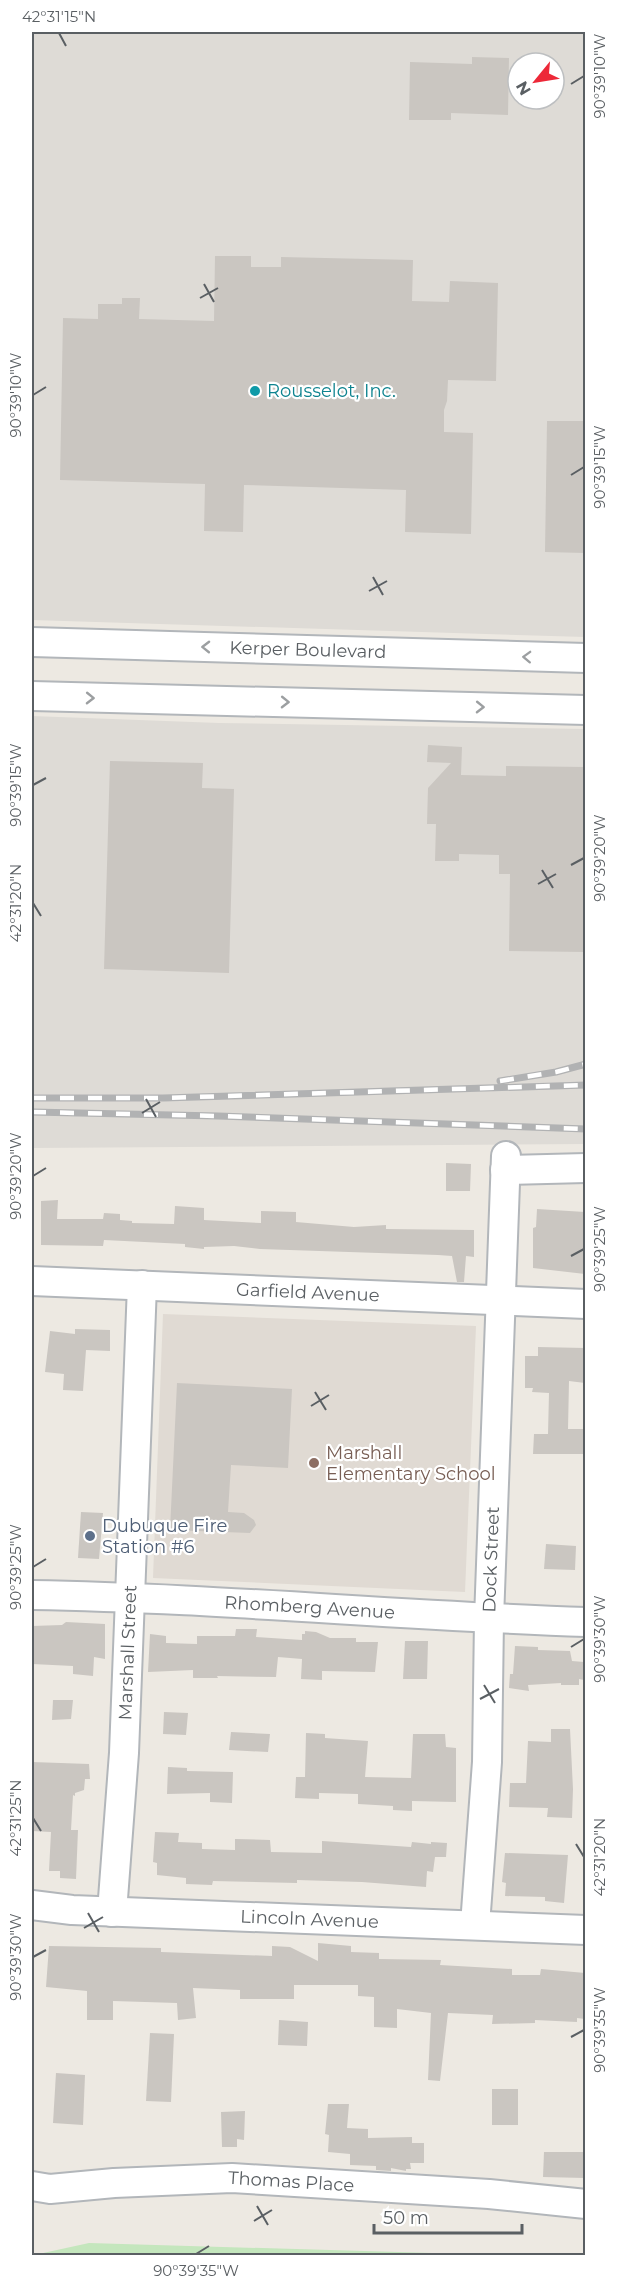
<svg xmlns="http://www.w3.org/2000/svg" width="617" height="2287" font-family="Montserrat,sans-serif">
<rect width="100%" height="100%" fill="#ede9e2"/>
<!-- industrial -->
<g fill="#dedbd6" fill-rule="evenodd">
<path d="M32,32L284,33L585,32V637L32,620ZM518,63H554V99H518Z"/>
<path d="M32,716L219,723L585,729V1144L32,1148Z"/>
</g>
<!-- education -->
<path fill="#e0dad3" d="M163,1314L476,1326L465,1592L153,1578Z"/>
<!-- green -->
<path fill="#c4e6bd" d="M89,2243L500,2255H34Z"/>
<!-- building -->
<g fill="#cac6c1">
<path d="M472,57L509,58L508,115L451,113V120H409L410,62L472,64Z"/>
<path d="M215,256H251V267H281V257L413,260L412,301L449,302L450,281L498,283L496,381L448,380L447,401L444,410V432L473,433L471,534L405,532L406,490L244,485L243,532L204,531L205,484L60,480L63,318L98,319V304H122V298H140L139,319L214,321Z"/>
<path d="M547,421H585V553L545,552Z"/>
<path d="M428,745L462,747L461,775L506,776V766L585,767V952L509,951L510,874H499V855L459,854V861H435L436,824H427L428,788L451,763L427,762Z"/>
<path d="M110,761L203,763L202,788L234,789L229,973L104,969Z"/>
<path d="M446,1163L471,1164L470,1191H446Z"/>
<path d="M58,1200L57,1219H103L104,1213L120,1214V1220L132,1221V1223L174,1224L175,1206L204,1208V1220L261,1223V1211L296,1212V1222L354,1227L386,1225V1229L474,1230V1257L466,1256L464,1282H457L452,1256L438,1255L260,1249L234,1246L204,1247V1249L185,1247V1244L104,1240L103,1246L41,1245V1201Z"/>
<path d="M537,1209L585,1212V1274L533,1268V1228L536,1227Z"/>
<path d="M75,1329L110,1330V1351L86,1350L83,1391L63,1390L64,1374L45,1372L50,1331L75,1334Z"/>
<path d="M538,1347L585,1348V1383L569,1381L568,1429H585V1454H533L534,1434H548L549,1393L532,1392L533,1388H525V1356H538Z"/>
<path d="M177,1383L292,1389L288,1468L231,1465L228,1512L244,1513L254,1520L256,1525L250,1533L170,1530Z"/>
<path d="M81,1512L103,1513L99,1559L78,1558Z"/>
<path d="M546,1544L576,1546L575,1570L544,1569Z"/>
<path d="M66,1622L105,1624V1659L94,1657L93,1676L73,1674V1666L32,1664V1626L62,1625Z"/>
<path d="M236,1629H257L256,1637L302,1640V1634H305V1631L316,1632L330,1638H356V1642H378L375,1672L322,1671V1680L301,1679L302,1659L278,1657L276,1677L217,1676L218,1678H193V1670L148,1672L150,1634L166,1636V1643L197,1644V1636H235Z"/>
<path d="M405,1641H428L427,1679H403Z"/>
<path d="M515,1646L538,1647V1650L570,1651L572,1661L584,1662V1680L579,1679V1685H561V1683L528,1685L529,1691L509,1688L510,1674H513Z"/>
<path d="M53,1700H73L71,1719L52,1720Z"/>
<path d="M164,1712L188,1713L186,1735L163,1734Z"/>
<path d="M551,1729H570L573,1789L572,1818L547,1817L548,1808L509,1807L510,1783H526L528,1741L551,1742Z"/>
<path d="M231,1732L270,1734L268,1752L229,1750Z"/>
<path d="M306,1733L325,1734V1738L368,1741L365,1777L411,1778L413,1734H445L446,1747L456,1748V1802L412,1801V1811L393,1810V1806L358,1804V1794L319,1793V1799L295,1798L296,1777H305Z"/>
<path d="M32,1762L89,1764L90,1779H85L84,1790L75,1793V1796L73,1795L71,1830H78L76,1879L60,1878V1871H49L51,1832L32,1831Z"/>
<path d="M168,1767L187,1768V1771L233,1772L232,1803L210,1802V1793L167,1794Z"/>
<path d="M155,1832L179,1833L178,1842L202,1843V1849L235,1850V1839L270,1840L271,1852L322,1853V1841L411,1847L412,1842L431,1844V1842L447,1843L446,1857H435L433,1872L427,1871L426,1887L362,1882L297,1880V1883L213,1881L212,1885L186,1884V1878L157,1875V1863L153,1862Z"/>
<path d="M505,1853L568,1855L564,1903L545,1901V1897L505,1896L506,1883L502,1882Z"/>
<path d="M318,1943L351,1946V1952L379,1953V1959L441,1960L440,1965L512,1969V1975H540L541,1969L585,1973V2019L577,2018V2022L535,2020V2023L492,2024L493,2015L448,2013L440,2081L428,2080L431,2013L397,2009V2028L374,2027V1997L358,1996V1985H294V1999H240V1990L193,1988L196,2018L178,2020L177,2003L113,2001V2020H87V1991L46,1987L49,1946L161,1948V1952L272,1956V1946L290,1947L318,1961Z"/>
<path d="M279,2020L308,2022L307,2046L278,2045Z"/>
<path d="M150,2033L174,2034L171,2102L146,2101Z"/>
<path d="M56,2073L85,2075L83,2125L53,2123Z"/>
<rect x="492" y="2089" width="26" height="36"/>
<path d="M328,2104H349L347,2128L368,2129V2138L412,2137V2143H424V2163H410L411,2169H406V2171L391,2168V2171L376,2170V2166L350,2165V2154L328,2152L329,2135L325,2134Z"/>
<path d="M245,2111L244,2140L237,2139V2147H222L221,2112Z"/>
<path d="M544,2152H585V2178L543,2177Z"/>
</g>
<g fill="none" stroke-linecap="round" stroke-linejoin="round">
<!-- minor casing -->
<g stroke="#b2b6ba" stroke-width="32">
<g id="minor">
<path id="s1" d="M32,642L586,658"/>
<path d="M32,696L586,710"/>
<path d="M505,1170L586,1168"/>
<path id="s2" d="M32,1281L586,1304"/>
<path id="s3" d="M32,1595C216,1598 401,1616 586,1622"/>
<path id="s4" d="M32,1905L72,1910L586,1930"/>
<path id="s5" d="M112,1912L124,1753L142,1285"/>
<path id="s6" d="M475,1925L487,1762L489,1619L506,1156"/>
<path id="s7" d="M32,2186L50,2189L114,2183L232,2178L489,2194L586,2204"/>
</g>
</g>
<!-- minor -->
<use href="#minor" stroke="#fff" stroke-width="28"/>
<!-- rail casing -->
<g stroke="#b1b2b3" stroke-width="7">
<g id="rail">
<path d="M500,1081L556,1072L586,1064"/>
<path d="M32,1098H163L586,1085"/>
<path d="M32,1112L218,1116L586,1129"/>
</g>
</g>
<!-- rail -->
<use href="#rail" stroke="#fff" stroke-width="4.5" stroke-dasharray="14" stroke-linecap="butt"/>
</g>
<!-- one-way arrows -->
<defs><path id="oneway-chevron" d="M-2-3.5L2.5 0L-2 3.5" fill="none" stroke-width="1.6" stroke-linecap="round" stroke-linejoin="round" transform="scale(1.5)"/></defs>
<g stroke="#9c9fa1">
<use href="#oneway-chevron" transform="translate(206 647) rotate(-179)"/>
<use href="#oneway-chevron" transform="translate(527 657) rotate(-178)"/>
<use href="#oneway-chevron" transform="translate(90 698) rotate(1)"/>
<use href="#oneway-chevron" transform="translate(285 702) rotate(1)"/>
<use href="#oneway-chevron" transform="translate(480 707) rotate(1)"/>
</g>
<!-- ticks -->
<path fill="none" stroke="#5a5f63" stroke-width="2" d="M59,33L66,46M571,84L584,76M204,284L214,302M200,298L218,288M33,395L46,387M571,475L584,467M373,577L383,595M369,591L387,581M33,785L46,778M571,865L584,858M542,870L553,888M538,884L556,874M33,903L41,916M146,1099L156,1117M142,1113L160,1102M33,1176L46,1168M571,1256L584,1249M315,1392L326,1410M311,1406L329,1395M33,1567L46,1559M571,1647L584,1639M484,1685L495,1703M480,1699L499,1689M33,1818L41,1831M576,1844L584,1857M88,1913L99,1932M84,1928L103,1917M33,1957L46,1950M571,2037L584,2030M257,2206L268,2225M254,2221L272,2210M196,2254L209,2246"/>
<!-- markers -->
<circle fill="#0f9aa8" stroke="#fff" stroke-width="2" cx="255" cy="391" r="6"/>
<circle fill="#8d6e63" stroke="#fff" stroke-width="2" cx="314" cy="1463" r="6"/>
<circle fill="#5c6f8a" stroke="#fff" stroke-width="2" cx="90" cy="1536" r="6"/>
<g text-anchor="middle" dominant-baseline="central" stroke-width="4.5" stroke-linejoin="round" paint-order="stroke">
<!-- culture labels -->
<g font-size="18" fill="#0d838f" stroke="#fff" text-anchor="start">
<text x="267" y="391">Rousselot, Inc.</text>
</g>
<!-- street labels -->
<g font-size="18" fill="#5a5f63" stroke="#fff">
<text stroke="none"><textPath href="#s1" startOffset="276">Kerper Boulevard</textPath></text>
<text stroke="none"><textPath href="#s2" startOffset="276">Garfield Avenue</textPath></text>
<text stroke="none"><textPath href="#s6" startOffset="366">Dock Street</textPath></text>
<text stroke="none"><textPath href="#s3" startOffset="278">Rhomberg Avenue</textPath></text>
<text stroke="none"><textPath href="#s5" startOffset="260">Marshall Street</textPath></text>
<text stroke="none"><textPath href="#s4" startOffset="278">Lincoln Avenue</textPath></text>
<text stroke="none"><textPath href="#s7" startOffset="260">Thomas Place</textPath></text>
</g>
<!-- education labels -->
<g font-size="18" fill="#785e54" stroke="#fff" text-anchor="start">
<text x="326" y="1453">Marshall<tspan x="326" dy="21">Elementary School</tspan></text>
</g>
<!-- service labels -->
<g font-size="18" fill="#4e5e75" stroke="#fff" text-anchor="start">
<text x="102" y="1526">Dubuque Fire<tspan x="102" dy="21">Station #6</tspan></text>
</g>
</g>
<!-- border -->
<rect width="617" height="2287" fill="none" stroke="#ffffff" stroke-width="66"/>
<!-- north arrow -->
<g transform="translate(536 81) rotate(240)"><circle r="28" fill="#ffffff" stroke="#bdbfc1" stroke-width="1.5"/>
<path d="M0-4.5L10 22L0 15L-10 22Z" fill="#ed2838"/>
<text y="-9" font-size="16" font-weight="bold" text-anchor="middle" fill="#5a5f63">N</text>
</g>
<!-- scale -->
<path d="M374 2224v9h148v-9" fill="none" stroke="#5a5f63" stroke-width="3"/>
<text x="383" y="2224" font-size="18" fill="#5a5f63" stroke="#ffffff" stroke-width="4.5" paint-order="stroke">50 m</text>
<rect x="33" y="33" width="551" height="2221" fill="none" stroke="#5a5f63" stroke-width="2"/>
<g font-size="15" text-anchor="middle" fill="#5a5f63">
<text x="59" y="22">42°31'15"N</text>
<text transform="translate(600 76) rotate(-90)" y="5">90°39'10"W</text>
<text transform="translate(16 395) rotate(-90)" y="5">90°39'10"W</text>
<text transform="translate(600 467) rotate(-90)" y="5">90°39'15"W</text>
<text transform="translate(16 785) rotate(-90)" y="5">90°39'15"W</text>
<text transform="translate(600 858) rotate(-90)" y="5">90°39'20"W</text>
<text transform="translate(16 903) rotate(-90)" y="5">42°31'20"N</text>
<text transform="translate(16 1176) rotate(-90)" y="5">90°39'20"W</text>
<text transform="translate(600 1249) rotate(-90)" y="5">90°39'25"W</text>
<text transform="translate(16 1567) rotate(-90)" y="5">90°39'25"W</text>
<text transform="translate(600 1639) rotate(-90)" y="5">90°39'30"W</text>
<text transform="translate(16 1818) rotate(-90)" y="5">42°31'25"N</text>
<text transform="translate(600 1857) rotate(-90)" y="5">42°31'20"N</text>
<text transform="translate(16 1957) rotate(-90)" y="5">90°39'30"W</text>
<text transform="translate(600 2030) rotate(-90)" y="5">90°39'35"W</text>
<text x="196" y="2276">90°39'35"W</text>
</g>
</svg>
